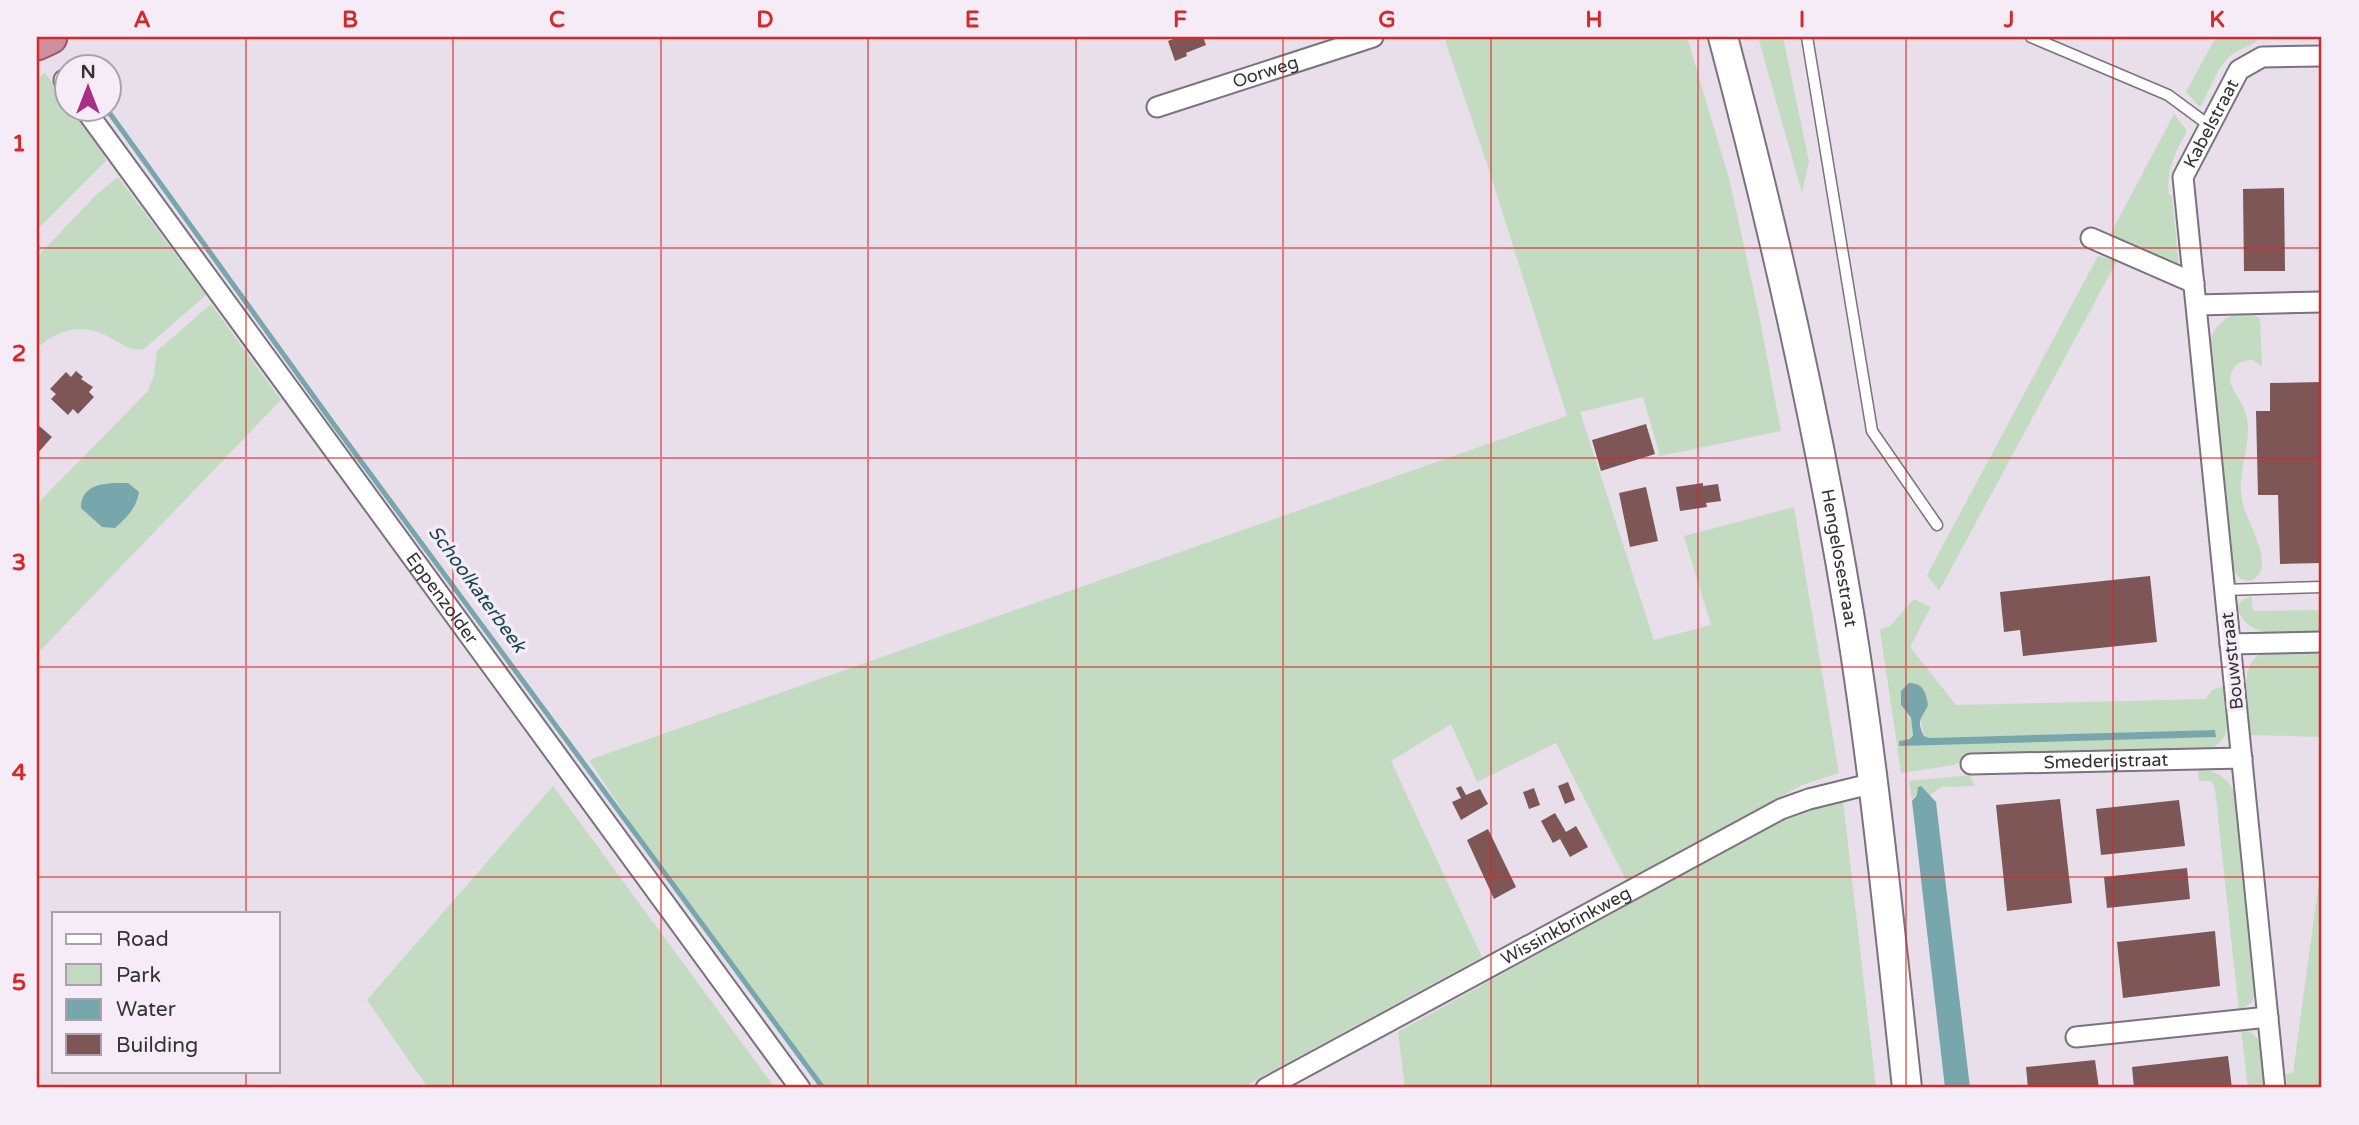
<svg xmlns="http://www.w3.org/2000/svg" width="2359" height="1125" font-family="'Varela Round',sans-serif">
<rect width="100%" height="100%" fill="#e8dfeb"/>
<!-- green -->
<g fill="#c3dbc0" fill-rule="evenodd">
<path d="M1444,37H1687L1730,182L1759,315L1781,431L1660,456L1643,397L1580,412L1654,640L1711,625L1684,536L1794,507L1839,773L1802,785L1626,880L1556,743L1477,782L1451,724L1391,761L1482,957L1241,1088H823L652,855L589,760L1567,416L1489,170Z"/>
<path d="M1758,37H1783L1809,162L1802,193Z"/>
<path d="M2216,37H2260C2254,47 2237,48 2228,58C2216,70 2209,92 2200,107L2186,92Z"/>
<path d="M45,73L66,100V108L73,109L98,140L106,161L37,230V78Z"/>
<path d="M2174,114L2187,131C2175,153 2166,169 2169,195H2172L2179,270L2111,240L2110,235Z"/>
<path d="M118,177L206,295L144,349C128,352 122,343 109,337C84,323 56,329 37,349V257L96,195Z"/>
<path d="M2098,256L2117,261L1939,591L1927,575Z"/>
<path d="M211,304L281,400L37,654V504L148,391L154,375L157,351Z"/>
<path d="M2238,314L2255,315L2260,319L2262,367L2253,360C2239,360 2231,366 2230,381C2233,394 2245,404 2247,419C2252,448 2235,473 2243,504C2247,524 2279,568 2250,581L2241,579L2234,571L2209,347C2212,329 2221,318 2238,314Z"/>
<path d="M2251,596L2253,611L2322,610V632C2294,633 2249,643 2237,608L2240,602Z"/>
<path d="M1914,599L1931,607L1910,647L1956,705L2206,699L2212,690L2225,686C2227,714 2237,746 2199,751L1963,754L1961,761L1954,765L1901,773L1880,630L1890,626ZM1909,683L1926,711L1920,717L1924,736L1929,738L2215,730L2216,737L1918,744L1902,746L1899,741L1910,739C1921,719 1900,714 1901,700C1901,694 1906,688 1909,683Z"/>
<path d="M2322,650V737L2250,735C2248,711 2235,660 2267,651C2279,647 2309,650 2322,650Z"/>
<path d="M2198,770C2216,769 2230,779 2236,796L2256,991L2252,1002L2239,1011L2215,789L2212,781H2199Z"/>
<path d="M1970,775L1975,786L1941,787L1930,795L1914,796L1912,801L1909,781Z"/>
<path d="M553,786L775,1088H428L367,1000Z"/>
<path d="M1827,801H1843L1876,1088H1405L1398,1032L1793,811Z"/>
<path d="M2322,859V1088H2287L2286,1074L2293,1073Z"/>
<path d="M2241,1029C2269,1035 2264,1065 2266,1088H2248Z"/>
</g>
<!-- water -->
<g fill="#77a7ad">
<path d="M128,483L139,492C136,509 127,517 115,528L102,527L81,508C81,482 108,483 128,483Z"/>
<path d="M1909,683C1923,683 1926,692 1928,705C1923,718 1915,719 1924,736L1929,738L2215,730L2216,737L1899,746V741L1910,739L1913,735L1911,718L1901,705V691Z"/>
<path d="M1921,786L1936,802L1970,1088H1945L1912,801L1917,795L1918,787Z"/>
</g>
<g fill="none" stroke-linecap="round" stroke-linejoin="round">
<!-- stream -->
<g stroke="#77a7ad" stroke-width="5">
<path d="M74,64L76,66"/>
<path d="M106,108L335,426L823,1088"/>
</g>
</g>
<!-- building -->
<g fill="#7d5655">
<path d="M1172,37H1203L1206,45L1186,53L1187,56L1175,61L1168,41L1173,39Z"/>
<path d="M2284,188L2285,271H2244L2243,189Z"/>
<path d="M76,371L83,377L81,379L93,387L89,392L94,397L78,414L73,409L68,415L51,399L56,394L50,389L66,372L71,377Z"/>
<path d="M2322,382V563L2280,564L2278,495H2258L2256,411H2270V383Z"/>
<path d="M37,424L52,437L37,454Z"/>
<path d="M1646,424L1655,454L1601,471L1592,440Z"/>
<path d="M1703,483V486L1718,484L1721,501L1706,503L1707,507L1680,511L1676,487Z"/>
<path d="M1646,487L1658,541L1630,547L1619,493Z"/>
<path d="M2150,576L2157,642L2023,656L2020,630L2004,632L2000,592Z"/>
<path d="M1568,782L1575,800L1565,804L1558,786Z"/>
<path d="M1461,786L1466,795L1480,789L1488,804L1461,820L1452,802L1461,798L1456,788Z"/>
<path d="M1534,788L1540,805L1529,809L1523,792Z"/>
<path d="M2060,799L2072,903L2007,911L1996,805Z"/>
<path d="M2179,800L2185,846L2101,855L2096,809Z"/>
<path d="M1555,813L1566,832L1576,826L1588,847L1570,857L1560,839L1553,843L1541,821Z"/>
<path d="M1488,829L1516,887L1494,899L1467,840Z"/>
<path d="M2187,868L2190,899L2107,908L2104,877Z"/>
<path d="M2215,931L2220,986L2123,998L2117,942Z"/>
<path d="M2228,1056L2232,1088H2134L2132,1067Z"/>
<path d="M2095,1060L2099,1088H2028L2026,1067Z"/>
</g>
<g fill="none" stroke-linecap="round" stroke-linejoin="round">
<!-- service casing -->
<g stroke="#7a727d" stroke-width="13">
<g id="service">
<path d="M1807,37L1872,431L1937,525"/>
<path d="M2031,37L2168,95L2210,126"/>
<path d="M2224,590L2322,587"/>
</g>
</g>
<!-- minor casing -->
<g stroke="#7a727d" stroke-width="23">
<g id="minor">
<path d="M64,80L66,84"/>
<path id="s1" d="M1157,107L1373,37"/>
<path id="s2" d="M84,108L800,1088"/>
<path d="M2091,238L2194,283"/>
<path d="M2197,305L2322,302"/>
<path d="M2230,644L2322,642"/>
<path id="s3" d="M1971,764L2242,758"/>
<path d="M2076,1037L2268,1017"/>
<path id="s4" d="M1266,1088L1781,809L1809,799L1874,783"/>
<path id="s5" d="M2275,1088L2183,177L2239,70L2262,57L2322,56"/>
</g>
</g>
<!-- secondary casing -->
<g stroke="#7a727d" stroke-width="32">
<g id="secondary">
<path id="s6" d="M1723,37C1774,229 1818,423 1850,619C1875,775 1890,932 1907,1088"/>
</g>
</g>
<!-- trunk casing -->
<g stroke="#915d69" stroke-width="37">
<path id="trunk" d="M37,43L50,37"/>
</g>
<!-- service -->
<use href="#service" stroke="#fff" stroke-width="10"/>
<!-- minor -->
<use href="#minor" stroke="#fff" stroke-width="19"/>
<!-- secondary -->
<use href="#secondary" stroke="#fff" stroke-width="28"/>
<!-- trunk -->
<use href="#trunk" stroke="#ce909c" stroke-width="33"/>
</g>
<!-- grid -->
<path fill="none" stroke="#d62828" stroke-width="2" stroke-opacity="0.55" d="M246,37V913M453,37V1088M661,37V1088M868,37V1088M1076,37V1088M1283,37V1088M1491,37V1088M1698,37V1088M1906,37V1088M2113,37V1088M37,248H2322M37,458H2322M37,667H2322M37,877H2322M246,1071V1088"/>
<g text-anchor="middle" dominant-baseline="central" stroke-width="7" stroke-linejoin="round" paint-order="stroke">
<!-- street labels -->
<g font-size="18" fill="#353236" stroke="#f5ecf8">
<text stroke="none"><textPath href="#s1" startOffset="114">Oorweg</textPath></text>
<text stroke="none"><textPath href="#s5" startOffset="976">Kabelstraat</textPath></text>
<text stroke="none"><textPath href="#s6" startOffset="534">Hengelosestraat</textPath></text>
<text stroke="none"><textPath href="#s2" startOffset="607">Eppenzolder</textPath></text>
<text transform="translate(2232 661) rotate(-96)">Bouwstraat</text>
<text stroke="none"><textPath href="#s3" startOffset="135">Smederijstraat</textPath></text>
<text stroke="none"><textPath href="#s4" startOffset="341">Wissinkbrinkweg</textPath></text>
</g>
<!-- water labels -->
<g font-size="19" font-style="italic" fill="#19464b" stroke="#f5ecf8">
<text transform="translate(477 589) rotate(54)">Schoolkaterbeek</text>
</g>
</g>
<!-- border -->
<rect width="2359" height="1125" fill="none" stroke="#f5ecf8" stroke-width="77"/>
<!-- legend -->
<rect x="52" y="912" width="228" height="161" fill="#f5ecf8" stroke="#a8a2aa" stroke-width="2"/>
<rect x="66" y="934" width="35" height="10" fill="#ffffff" stroke="#a8a2aa" stroke-width="2"/>
<text x="116" y="946" font-size="21" fill="#353236">Road</text>
<rect x="66" y="964" width="35" height="21" fill="#c3dbc0" stroke="#a8a2aa" stroke-width="2"/>
<text x="116" y="982" font-size="21" fill="#353236">Park</text>
<rect x="66" y="999" width="35" height="21" fill="#77a7ad" stroke="#a8a2aa" stroke-width="2"/>
<text x="116" y="1016" font-size="21" fill="#353236">Water</text>
<rect x="66" y="1034" width="35" height="21" fill="#7d5655" stroke="#a8a2aa" stroke-width="2"/>
<text x="116" y="1052" font-size="21" fill="#353236">Building</text>
<!-- north arrow -->
<g transform="translate(88 88)"><circle r="33" fill="#f5ecf8" stroke="#a8a2aa" stroke-width="2"/>
<path d="M0-5L12 26L0 18L-12 26Z" fill="#a82f83"/>
<text y="-10" font-size="19" font-weight="bold" text-anchor="middle" fill="#353236">N</text>
</g>
<rect x="38" y="38" width="2282" height="1048" fill="none" stroke="#d62828" stroke-width="2.5"/>
<g font-size="23" text-anchor="middle" font-weight="bold" fill="#d62828">
<text x="142" y="27">A</text>
<text x="350" y="27">B</text>
<text x="557" y="27">C</text>
<text x="765" y="27">D</text>
<text x="972" y="27">E</text>
<text x="1180" y="27">F</text>
<text x="1387" y="27">G</text>
<text x="1594" y="27">H</text>
<text x="1802" y="27">I</text>
<text x="2009" y="27">J</text>
<text x="2217" y="27">K</text>
<text x="19" y="151">1</text>
<text x="19" y="361">2</text>
<text x="19" y="570">3</text>
<text x="19" y="780">4</text>
<text x="19" y="990">5</text>
</g>
</svg>
